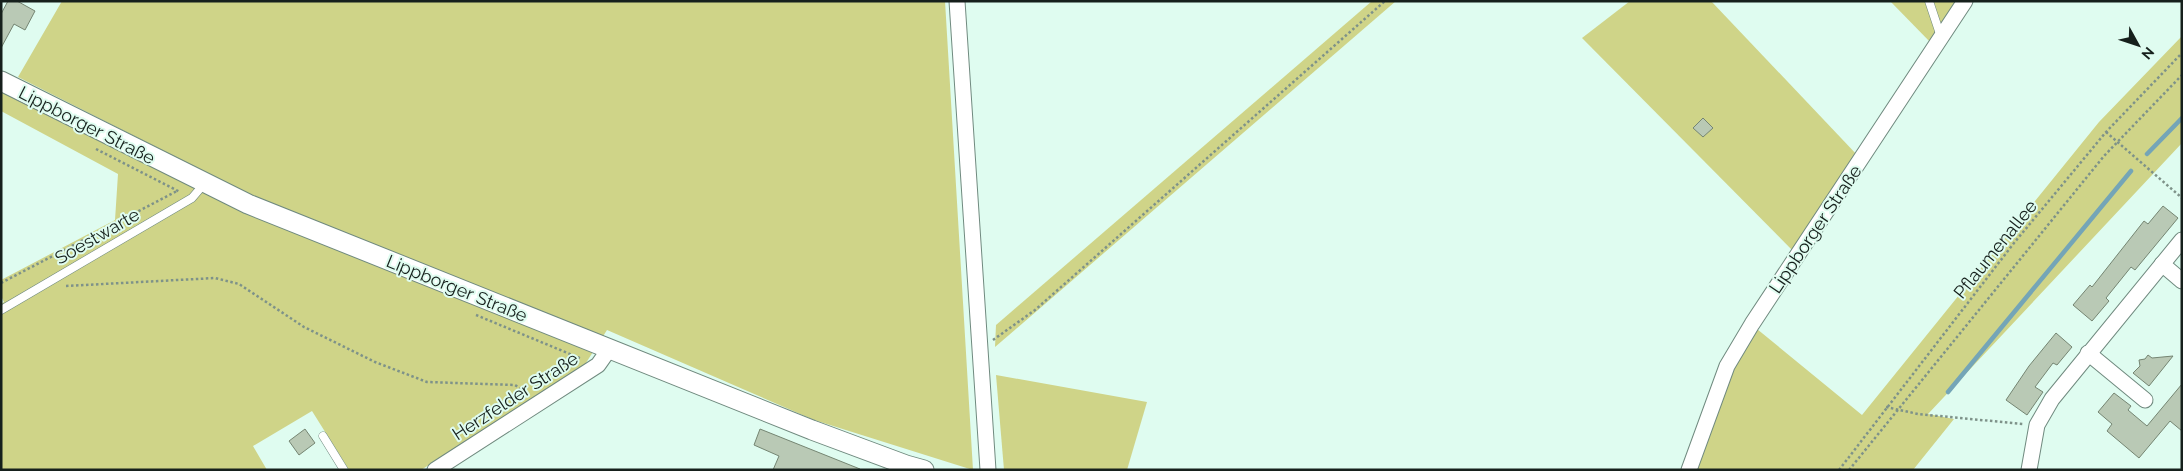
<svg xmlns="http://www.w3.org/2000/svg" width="2183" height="471" font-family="Raleway,sans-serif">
<rect width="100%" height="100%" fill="#dffcf0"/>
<!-- green -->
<g fill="#cfd488">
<path d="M62,1H945L973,470L814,420L607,330L584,366L421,470H349L312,411L253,446L267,470H1V304L4,302L1,296V280L115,220L118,174L1,111V89L204,191L215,177L18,77Z"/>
<path d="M1372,1H1396L995,347L996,325Z"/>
<path d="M1630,1H1711L1859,157L1794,252L1582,38Z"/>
<path d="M1890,1H1961L1933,45Z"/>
<path d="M2182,36V143L1928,414L1954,419L1913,470H1691L1730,368L1757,329L1862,415L2099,122Z"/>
<path d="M996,375L1147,402L1127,470H1004Z"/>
</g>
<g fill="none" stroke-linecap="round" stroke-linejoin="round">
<!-- stream -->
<g stroke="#74a5b7" stroke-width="4.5">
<path d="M2147,154L2182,118"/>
<path d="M1948,392L2131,171"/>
</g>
</g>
<!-- building -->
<g fill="#b9c9b5" stroke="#758572">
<path d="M8,1H17L35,11L25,30L14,24L1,48V14Z"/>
<path d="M1703,118L1713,128L1703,137L1693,128Z"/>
<path d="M2163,206L2178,218L2135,270L2131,267L2106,298L2109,301L2092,321L2073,305L2090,285L2092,287L2144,221L2148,224Z"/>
<path d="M2056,333L2072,347L2057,365L2053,363L2035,387L2043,392L2027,415L2006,400L2029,366Z"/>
<path d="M2148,355L2152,358L2173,356L2149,386L2133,373L2140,366L2139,360L2145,359Z"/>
<path d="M2182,384V431L2170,421L2139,458L2107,431L2112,424L2098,412L2114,393L2131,406L2128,410L2147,426Z"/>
<path d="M305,429L315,443L299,455L289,441Z"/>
<path d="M760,429L860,469V470H773L779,456L754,445Z"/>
</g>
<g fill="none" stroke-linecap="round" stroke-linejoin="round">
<!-- service casing -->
<g stroke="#708a7f" stroke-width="9">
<g id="service">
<path d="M1929,1L1941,37"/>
<path d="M1,310L192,198L204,184"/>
<path d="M323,436L344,470"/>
</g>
</g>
<!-- minor casing -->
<g stroke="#708a7f" stroke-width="17">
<g id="minor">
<path d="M957,1L988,470"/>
<path d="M2162,264L2182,281"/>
<path d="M2088,353L2145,400"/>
<path d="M435,470L598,365L610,348"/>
<path d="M1689,470L1727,366L1752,324L1965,1"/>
<path d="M2029,470L2037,425L2052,399L2182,240"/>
</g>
</g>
<!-- tertiary casing -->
<g stroke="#708a7f" stroke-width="21">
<path id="tertiary" d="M1,81L248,204L812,430L906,465L924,470"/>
</g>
<!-- path -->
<g stroke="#7e9289" stroke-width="2.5" stroke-dasharray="2.5 2.5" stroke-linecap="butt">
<path d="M2106,132L2182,198"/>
<path d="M96,149L180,192"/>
<path d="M1,283L177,191"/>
<path d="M66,286L215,278L239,284L304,327L375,362L427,382L515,385L527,393"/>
<path d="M476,315L582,359"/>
<path d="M993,340L1035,310L1385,1"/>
<path d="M1886,407L1918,414L2023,424"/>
<path d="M1839,470L2014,243L2106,132L2182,53"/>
<path d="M1849,470L2104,156L2182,75"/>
</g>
<!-- service -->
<use href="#service" stroke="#fff" stroke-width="8"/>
<!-- minor -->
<use href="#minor" stroke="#fff" stroke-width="15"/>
<!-- tertiary -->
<use href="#tertiary" stroke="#fff" stroke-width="19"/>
</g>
<g text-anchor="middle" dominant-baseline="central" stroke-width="4" stroke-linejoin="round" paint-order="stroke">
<!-- street labels -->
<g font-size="18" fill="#16201c" stroke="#dffcf0">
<text transform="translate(87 125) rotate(27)">Lippborger Straße</text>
<text transform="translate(1815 229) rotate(-56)">Lippborger Straße</text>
<text transform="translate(97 236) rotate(-30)">Soestwarte</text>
<text transform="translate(1995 249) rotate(-51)">Pflaumenallee</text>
<text transform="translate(457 288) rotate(22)">Lippborger Straße</text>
<text transform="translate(515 396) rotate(-33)">Herzfelder Straße</text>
</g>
</g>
<!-- border -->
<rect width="2183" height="471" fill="none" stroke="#16201c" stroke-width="5"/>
<!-- north arrow -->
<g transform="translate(2138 45) rotate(130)" stroke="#dffcf0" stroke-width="4" paint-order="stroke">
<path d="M0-4L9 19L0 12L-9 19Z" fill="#16201c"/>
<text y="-8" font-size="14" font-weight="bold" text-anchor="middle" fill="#16201c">N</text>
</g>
</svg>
